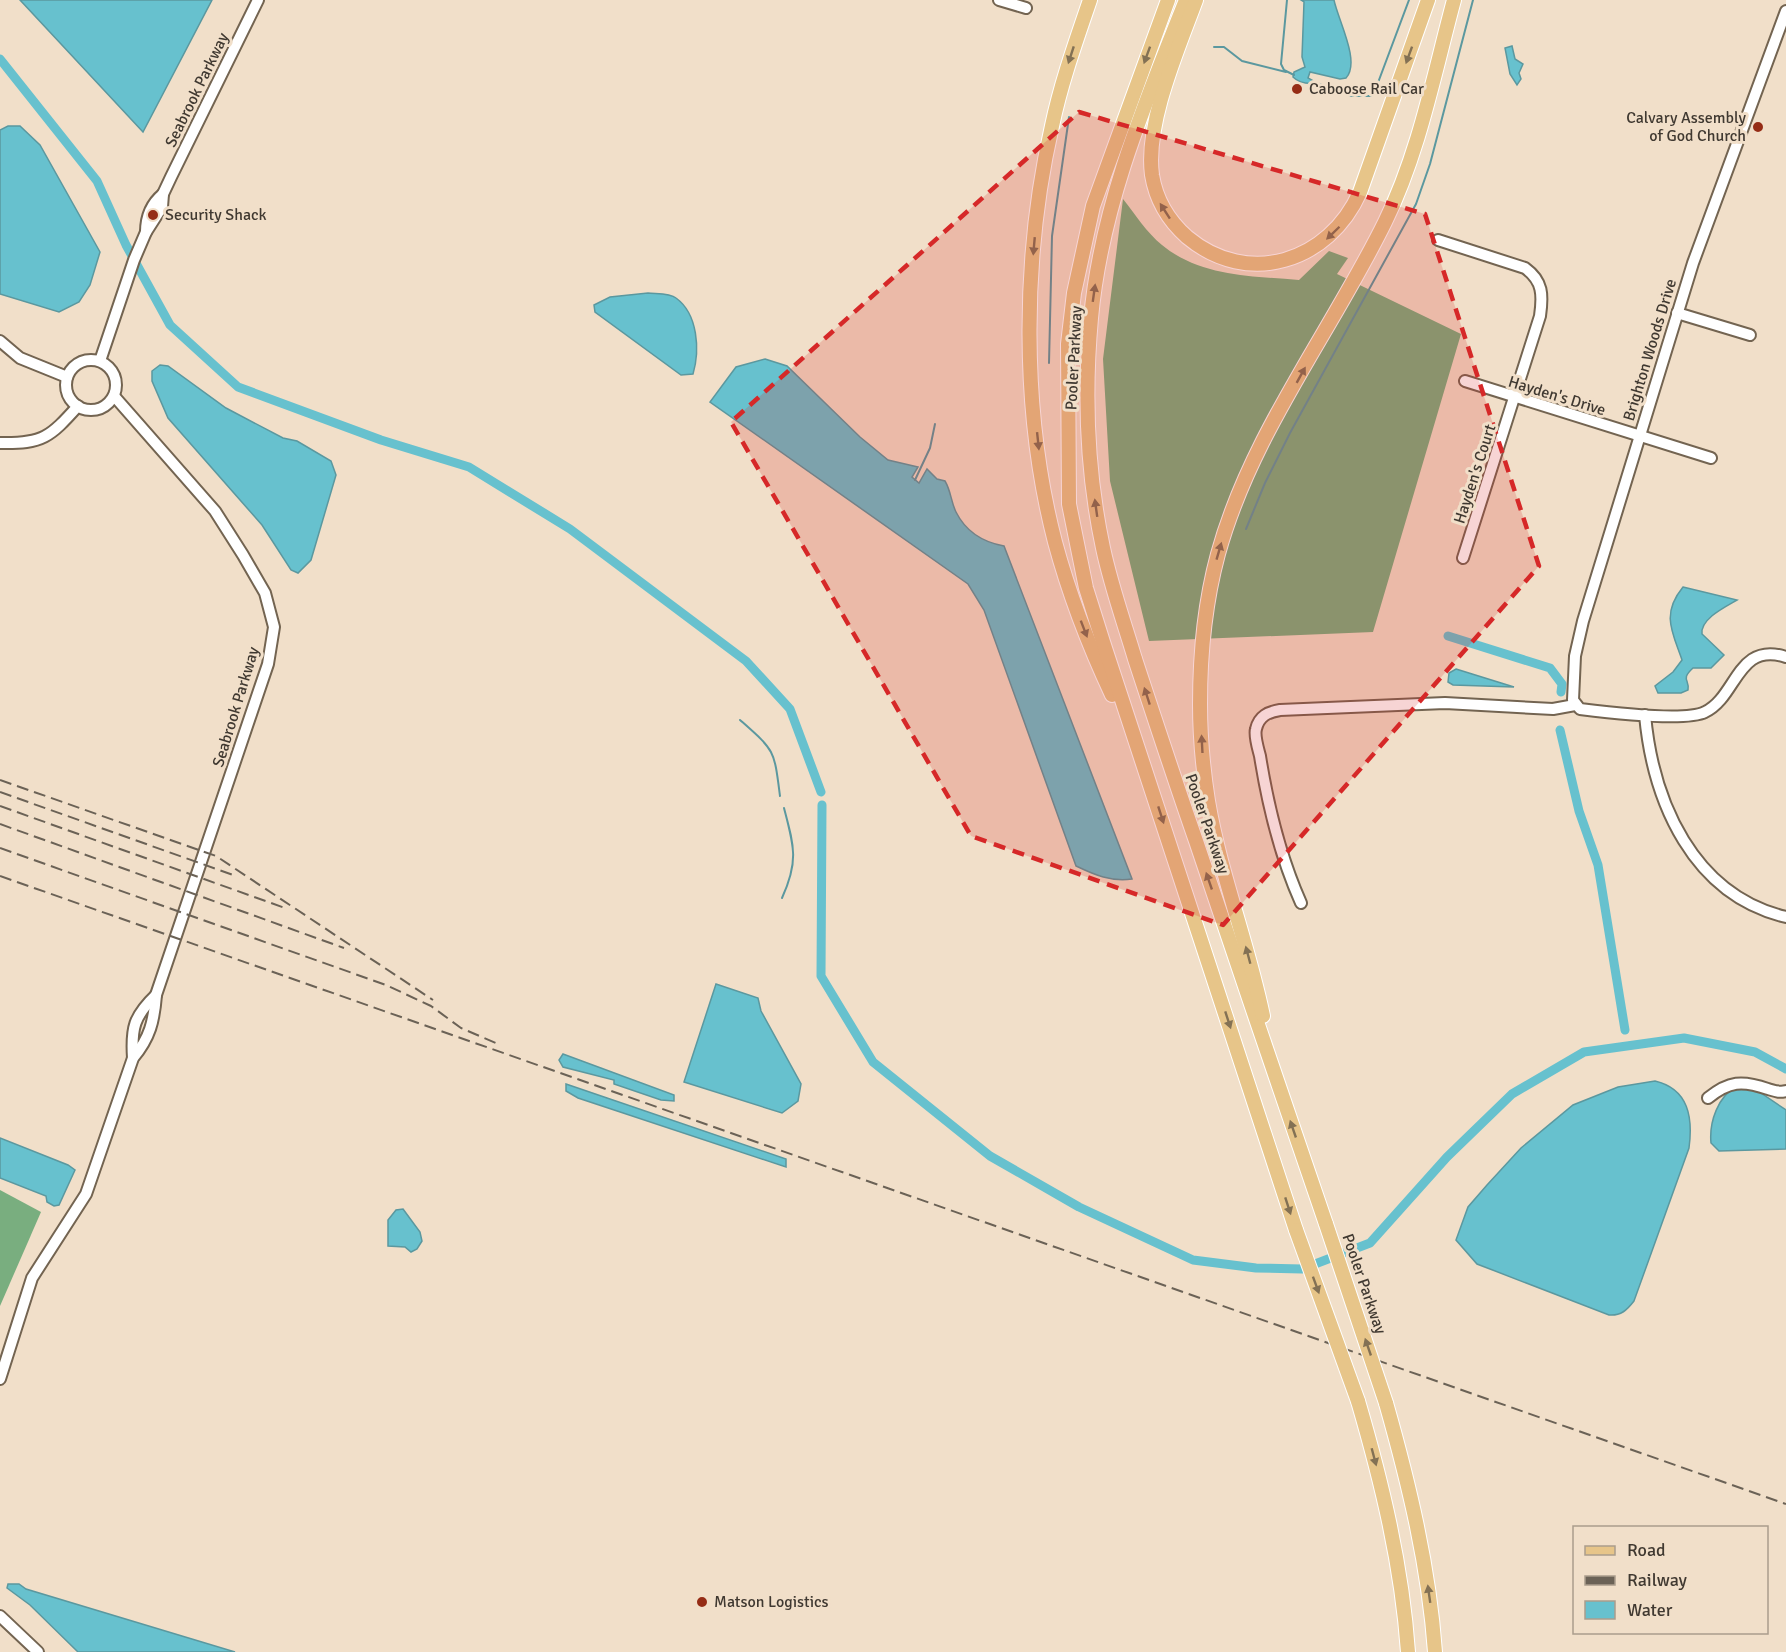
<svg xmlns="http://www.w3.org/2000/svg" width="1786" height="1652" font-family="Signika,sans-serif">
<rect width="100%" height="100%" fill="#f1dfc9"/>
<!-- forest -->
<g fill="#79ae7f">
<path d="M1123,199C1135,214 1147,233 1162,245C1201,277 1252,276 1299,280L1329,251L1348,258L1337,274L1461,334L1373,632L1149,641L1110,481L1103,359Z"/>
<path d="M0,1190L41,1212L0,1306Z"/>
</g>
<!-- water -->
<g fill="#67c1ce" stroke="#5b989f" stroke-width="1.5">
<path d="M20,0H212L143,132Z"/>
<path d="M1301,0H1334C1338,20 1361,62 1346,78L1340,79L1310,72L1308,78L1317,83C1309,84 1299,83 1293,77L1294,72L1305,67L1302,57L1304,2Z"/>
<path d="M1512,46L1515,59L1523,64L1519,73L1521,79L1517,85L1510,74L1505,48Z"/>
<path d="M8,126H20L40,145L100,252L90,285L79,302L59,312L0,294V130Z"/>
<path d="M648,293C656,294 670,293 676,298C698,314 700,350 693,374L681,375L595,312L594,305L610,297Z"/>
<path d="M765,359L787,366L860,437L888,460L918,467L912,477L919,483L927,469L937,479L945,481C951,491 951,502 956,512C966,532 982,542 1004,546L1132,879C1111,882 1095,875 1076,866L984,610L968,584L710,402L736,367Z"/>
<path d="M160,365L168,366L226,408L283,438L297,441L331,461L336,475L311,560L298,573L291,570L262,525L168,418L152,381V371Z"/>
<path d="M1683,587L1737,600C1725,607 1700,619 1702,634L1724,655L1711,668H1693C1680,680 1690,679 1688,690L1681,693H1658L1655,686L1673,672L1682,660C1672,631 1661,614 1683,587Z"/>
<path d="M1456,669L1514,687L1453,685L1448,682L1449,673Z"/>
<path d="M716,984L758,998L761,1011L801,1084L798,1101L782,1113L684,1082Z"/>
<path d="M563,1054L674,1095V1101L661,1100L614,1084V1080L563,1067L559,1060Z"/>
<path d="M1655,1081C1689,1089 1693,1118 1689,1148L1634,1301C1627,1310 1621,1316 1609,1315L1477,1264L1456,1240L1468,1207L1487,1185L1521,1148L1573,1105L1618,1087Z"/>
<path d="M566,1084L786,1159V1167L578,1098L566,1091Z"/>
<path d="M1737,1086L1752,1087L1786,1110V1149L1719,1151L1711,1143C1709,1122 1718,1096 1737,1086Z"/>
<path d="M0,1138L68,1165L75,1170L59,1205L54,1206L47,1202L46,1196L0,1178Z"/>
<path d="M403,1209L420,1232L422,1241L417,1249L411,1252L405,1247L388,1246V1220L396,1210Z"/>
<path d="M8,1584H19L26,1589L235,1652H78L30,1605L7,1588Z"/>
</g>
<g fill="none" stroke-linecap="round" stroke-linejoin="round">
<!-- stream -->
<g stroke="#5b989f" stroke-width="2">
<path d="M1287,0L1281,64L1284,70L1294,75"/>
<path d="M1214,47H1224L1242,61L1286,72"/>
<path d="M1317,83L1351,96H1373L1409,0"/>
<path d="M1049,363L1052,236L1069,117"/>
<path d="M915,480L930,448L935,424"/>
<path d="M1246,529L1265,483L1290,433L1416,204L1430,164L1473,0"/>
<path d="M740,720C775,751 774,749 780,796"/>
<path d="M782,898C799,861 794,846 784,808"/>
</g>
<!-- canal -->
<g stroke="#67c1ce" stroke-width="9">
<path d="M0,59L97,181L126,245L170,325L238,387L381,440L469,467L570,529L746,661L790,709L821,792"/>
<path d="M1448,636L1550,668L1562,684L1561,692"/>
<path d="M1560,730L1579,811L1598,865L1625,1030"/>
<path d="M822,805L821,976L873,1062L990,1156L1079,1207L1193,1260L1256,1268L1302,1269L1370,1243L1447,1157L1512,1094L1584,1052L1684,1038L1755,1052L1786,1069"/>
</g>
<!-- minor casing -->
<g stroke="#736451" stroke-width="14">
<g id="minor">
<path d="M999,0L1026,8"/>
<path d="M1786,11L1693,263L1583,621L1575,656L1573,700L1580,709C1604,712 1685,722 1705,712C1737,697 1737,641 1786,657"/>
<path d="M146,232C146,216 151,204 163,194"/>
<path d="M1438,240L1525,268C1543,281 1543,295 1540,316L1463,558"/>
<path d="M1677,313L1750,335"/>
<path d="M0,341L20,358L67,377"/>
<circle cx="91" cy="385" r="25"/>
<path d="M100,361L134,260L146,232L162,207L163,194L171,177L258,0"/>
<path d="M1465,381L1711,458"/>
<path d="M0,443C43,444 50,437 78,406"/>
<path d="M1645,715C1653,802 1693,895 1786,917"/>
<path d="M1301,903C1280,856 1268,806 1260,756C1258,748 1254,736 1256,729C1259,716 1268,712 1280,710L1445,703L1553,709L1575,705"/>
<path d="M133,1058C131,1028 134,1016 156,995"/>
<path d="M1708,1098C1729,1081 1742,1080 1768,1089C1775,1091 1779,1093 1786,1091"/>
<path d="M0,1379L32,1278L86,1194L133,1058C150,1038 154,1021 156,995L268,664L274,627L265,593L243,555L215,511L114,396"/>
<path d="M0,1616L38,1652"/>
</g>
</g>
<!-- major casing -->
<g stroke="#fff" stroke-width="16">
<g id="major">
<path d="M1090,0C1076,41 1061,83 1052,126C1022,257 1021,411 1055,542C1069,594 1089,646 1112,695"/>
<path d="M1168,0L1093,206L1074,293L1068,344L1069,504L1086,588L1103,642L1296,1230"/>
<path d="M1186,0C1145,103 1101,207 1091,318C1084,395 1087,473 1103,548C1111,586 1124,622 1135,659C1155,720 1175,781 1196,841C1239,969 1282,1096 1326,1224"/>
<path d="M1196,0C1178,49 1145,124 1152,175C1156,200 1169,221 1187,237C1248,288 1329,262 1360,192L1428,0"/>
<path d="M1263,1016C1248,943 1220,873 1208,801C1203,769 1200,736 1200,704C1200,654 1205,602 1218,554C1251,434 1331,332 1385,222C1419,153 1434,74 1454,0"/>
<path d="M1358,1401C1382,1483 1402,1566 1408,1652"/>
<path d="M1386,1403C1409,1484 1429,1567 1435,1652"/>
</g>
</g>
<!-- minor -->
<use href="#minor" stroke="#fff" stroke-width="10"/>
<!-- major -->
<use href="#major" stroke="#e7c589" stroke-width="14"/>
<!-- rail -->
<g stroke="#6b6256" stroke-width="2" stroke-dasharray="12 6" stroke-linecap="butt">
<path d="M0,780L216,856L433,1000"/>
<path d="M0,792L236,876"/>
<path d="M0,806L285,908"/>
<path d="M0,824L344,948"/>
<path d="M0,848L386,985L431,1006L461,1028L498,1044"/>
<path d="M0,876L1786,1504"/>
</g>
<!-- major-bridge casing -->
<g stroke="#fff" stroke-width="16" stroke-linecap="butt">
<g id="major-bridge">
<path d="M1326,1224L1386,1403"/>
<path d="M1296,1230L1358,1401"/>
</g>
</g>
<!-- major-bridge -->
<use href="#major-bridge" stroke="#e7c589" stroke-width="14"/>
</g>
<!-- one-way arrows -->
<defs><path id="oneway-solid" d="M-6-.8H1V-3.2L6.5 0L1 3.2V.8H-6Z" transform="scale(1.5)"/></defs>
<g fill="#837154">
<use href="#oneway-solid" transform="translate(1071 55) rotate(108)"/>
<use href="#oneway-solid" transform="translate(1147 55) rotate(110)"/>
<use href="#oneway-solid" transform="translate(1409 55) rotate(110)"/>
<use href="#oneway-solid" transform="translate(1165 211) rotate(-123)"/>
<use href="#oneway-solid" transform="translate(1333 233) rotate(136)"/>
<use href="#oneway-solid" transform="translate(1034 246) rotate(95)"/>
<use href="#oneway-solid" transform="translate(1094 293) rotate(-82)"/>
<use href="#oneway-solid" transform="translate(1301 375) rotate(-61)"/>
<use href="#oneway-solid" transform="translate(1038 441) rotate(84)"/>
<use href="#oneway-solid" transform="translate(1096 508) rotate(-98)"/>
<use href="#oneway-solid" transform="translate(1219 551) rotate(-74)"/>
<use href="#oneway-solid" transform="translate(1084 629) rotate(69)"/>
<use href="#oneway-solid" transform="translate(1147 696) rotate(-108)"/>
<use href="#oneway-solid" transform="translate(1202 744) rotate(-93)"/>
<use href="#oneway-solid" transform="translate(1161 815) rotate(72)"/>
<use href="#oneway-solid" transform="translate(1209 881) rotate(-109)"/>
<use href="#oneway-solid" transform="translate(1248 955) rotate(-105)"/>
<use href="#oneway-solid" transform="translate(1228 1020) rotate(72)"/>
<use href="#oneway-solid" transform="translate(1293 1129) rotate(-109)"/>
<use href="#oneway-solid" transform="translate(1288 1206) rotate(72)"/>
<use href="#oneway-solid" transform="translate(1316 1285) rotate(70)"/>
<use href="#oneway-solid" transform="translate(1368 1347) rotate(-109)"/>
<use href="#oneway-solid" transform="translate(1374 1457) rotate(75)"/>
<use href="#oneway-solid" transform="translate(1429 1594) rotate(-98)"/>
</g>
<!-- marked area -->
<path fill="#d62828" fill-opacity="0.2" stroke="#d62828" stroke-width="4.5" stroke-dasharray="12 8" stroke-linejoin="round" d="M1079,112L1425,214L1539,566L1223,925L971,836L731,422Z"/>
<!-- markers -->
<g fill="#952c15" stroke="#f1dfc9" stroke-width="2">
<circle cx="1297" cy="89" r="6"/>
<circle cx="1758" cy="127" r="6"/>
<circle cx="153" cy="215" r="6"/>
<circle cx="702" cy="1602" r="6"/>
</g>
<g text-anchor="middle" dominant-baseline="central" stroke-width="6" stroke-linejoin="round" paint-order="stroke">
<!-- poi labels -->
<g font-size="16" fill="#403931" stroke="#f1dfc9" text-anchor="start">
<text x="1309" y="89">Caboose Rail Car</text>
<text x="1746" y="118" text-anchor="end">Calvary Assembly<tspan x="1746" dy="18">of God Church</tspan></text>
<text x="165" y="215">Security Shack</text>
<text x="714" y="1602">Matson Logistics</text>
</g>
<!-- street labels -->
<g font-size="16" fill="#403931" stroke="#f1dfc9">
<text transform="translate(197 90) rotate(-64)">Seabrook Parkway</text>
<text transform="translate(1650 350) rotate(-73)">Brighton Woods Drive</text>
<text transform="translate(1074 358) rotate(-87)">Pooler Parkway</text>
<text transform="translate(1557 396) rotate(17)">Hayden's Drive</text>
<text transform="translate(1475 474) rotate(-72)">Hayden's Court</text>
<text transform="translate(236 707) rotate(-73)">Seabrook Parkway</text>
<text transform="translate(1207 824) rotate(71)">Pooler Parkway</text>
<text transform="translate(1364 1284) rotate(71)">Pooler Parkway</text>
</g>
</g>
<!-- legend -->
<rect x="1573" y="1526" width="195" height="108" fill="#f1dfc9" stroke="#aa9d8c" stroke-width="1.5"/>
<rect x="1585" y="1546" width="30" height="9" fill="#e7c589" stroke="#aa9d8c" stroke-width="1.5"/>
<text x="1627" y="1556" font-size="18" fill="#403931">Road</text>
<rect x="1585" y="1576" width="30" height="9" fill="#6b6256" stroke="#aa9d8c" stroke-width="1.5"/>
<text x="1627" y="1586" font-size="18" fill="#403931">Railway</text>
<rect x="1585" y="1601" width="30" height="18" fill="#67c1ce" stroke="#aa9d8c" stroke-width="1.5"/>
<text x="1627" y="1616" font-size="18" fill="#403931">Water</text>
</svg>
